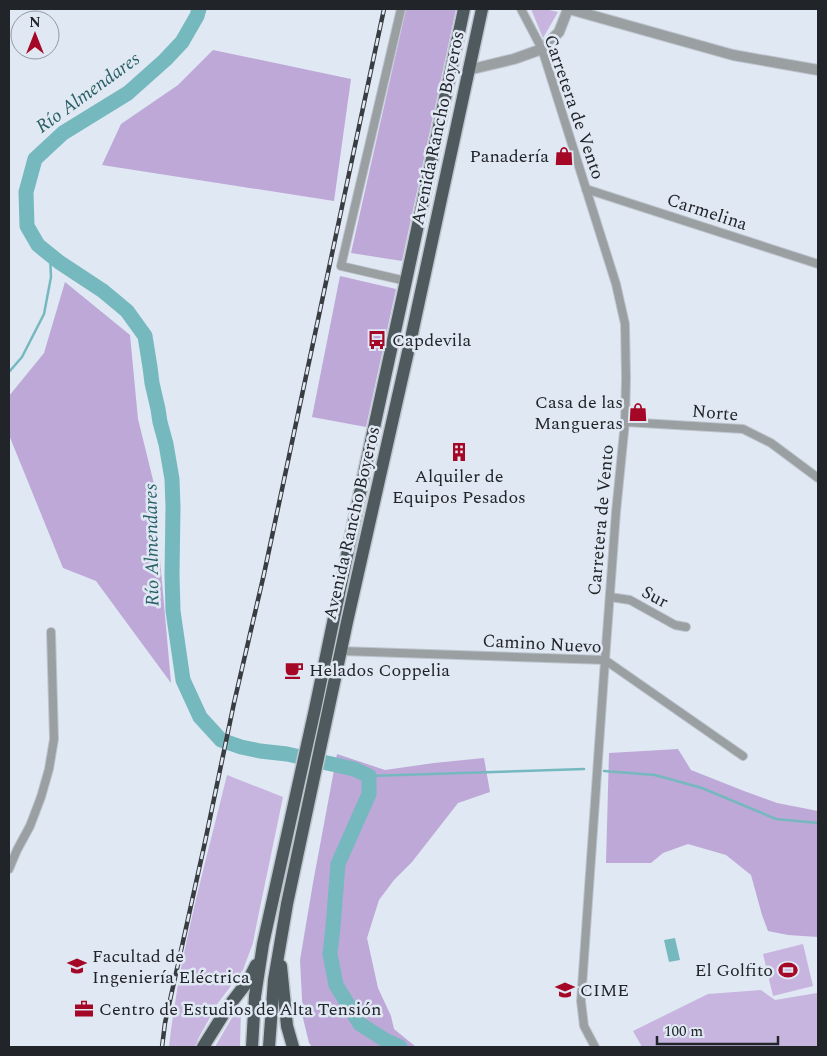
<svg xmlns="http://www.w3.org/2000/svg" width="827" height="1056" font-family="Spectral,serif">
<rect width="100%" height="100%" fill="#e0e8f3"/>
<!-- green -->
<g fill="#c7b4df">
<path d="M531,9H544L558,12L543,38Z"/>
<path d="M227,775L283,797L257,922L253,943L243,970L218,1003L198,1039L195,1047H169C179,955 205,865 227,775Z"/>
<path d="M803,944L813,986L773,996L763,954Z"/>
<path d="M761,990L775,1000L817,993L818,991V1047H642L633,1031L708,994Z"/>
<path d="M237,1009L241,1010L240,1047H215Z"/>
</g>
<!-- forest -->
<g fill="#bda8d7">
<path d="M406,9H456L402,261L351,253Z"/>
<path d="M213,50L351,79L334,201L102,165L121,124L178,85Z"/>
<path d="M340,276L396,289L366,427L312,417Z"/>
<path d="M65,282L130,335L138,419L156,492L158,537L171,683L96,581L63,568L9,435V396L44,353Z"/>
<path d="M678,749L691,770L744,791L777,803L818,811V937L788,935L768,931L762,915L751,875L726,855L688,844L663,853L651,863H606L609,753Z"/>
<path d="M337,754L385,770L434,763L484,758L490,792L458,803L412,862L394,880L379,900L367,938L378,988L391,1016L394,1029L416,1047H312L309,1043L303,1018L300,960L313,883Z"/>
</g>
<!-- water -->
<path fill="#75b9bf" d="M675,938L680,960L669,962L664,940Z"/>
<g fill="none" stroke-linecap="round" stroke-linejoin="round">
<!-- stream -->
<g stroke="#75b9bf" stroke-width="2.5">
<path d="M9,372L22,357L44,314L51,277L50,255"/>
<path d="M604,771L655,775L702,788L776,819L818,823"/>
<path d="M369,776L584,769"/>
</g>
<!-- river -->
<path stroke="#75b9bf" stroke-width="15" d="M199,9L197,16L182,42L165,60L128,93L63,133L35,159L26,192L27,226L38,245L59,262L103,291L127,311L145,336L150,367L152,383L158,409L160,422L166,444L172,479L173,507L172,575L173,611L183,680L200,717L221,740L241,747L260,751L287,754L354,769L369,776V794L338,864L333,927L330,954L336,985L360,1024L385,1040L400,1047"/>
<!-- minor casing -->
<g stroke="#bec5ce" stroke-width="10">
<g id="minor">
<path d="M401,9L341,266L406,281"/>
<path d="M521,9L542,49L616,284L625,324L626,378L625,422L616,512L605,660L581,1001L584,1026L595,1047"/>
<path d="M586,189L818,264"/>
<path d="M625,422L743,429L771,443L818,478"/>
<path d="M610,597L630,600L675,625L686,627"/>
<path d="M341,651L605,660L743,756"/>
<path d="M9,869L17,850L30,826L41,797L49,769L54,739L51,632"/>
</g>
</g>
<!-- tertiary casing -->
<g stroke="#bec5ce" stroke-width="12">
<g id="tertiary">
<path d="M569,9L733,55L818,70"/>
<path d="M468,70L514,59L542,49L559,32L568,9"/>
</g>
</g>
<!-- trunk casing -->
<g stroke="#bec5ce" stroke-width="15">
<g id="trunk">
<path d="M281,966L287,1026L293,1047"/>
<path d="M203,1047L228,1007L248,981L256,965"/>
<path d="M252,1047L255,996L263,944L315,709L365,469L406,281L464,9"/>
<path d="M269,1047L274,980L287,904L347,622L410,343L482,9"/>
</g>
</g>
<!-- minor -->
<use href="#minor" stroke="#9a9fa2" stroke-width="8"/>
<!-- tertiary -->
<use href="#tertiary" stroke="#9a9fa2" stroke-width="10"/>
<!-- trunk -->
<use href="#trunk" stroke="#4f5a5f" stroke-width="12"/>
<!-- rail casing -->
<g stroke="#393d42" stroke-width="4.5">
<path id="rail" d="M162,1047L165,1023L205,842L234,703L264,574L384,9"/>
</g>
<!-- rail -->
<use href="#rail" stroke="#e0e8f3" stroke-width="2.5" stroke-dasharray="8" stroke-linecap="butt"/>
</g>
<!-- icons -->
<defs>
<g id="shop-bare" transform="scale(1.5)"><path d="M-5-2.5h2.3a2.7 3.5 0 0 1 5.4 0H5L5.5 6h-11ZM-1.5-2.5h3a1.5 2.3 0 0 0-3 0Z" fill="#a40826" stroke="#e0e8f3" stroke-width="2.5" paint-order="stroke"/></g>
<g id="bus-bare" transform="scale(1.5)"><path d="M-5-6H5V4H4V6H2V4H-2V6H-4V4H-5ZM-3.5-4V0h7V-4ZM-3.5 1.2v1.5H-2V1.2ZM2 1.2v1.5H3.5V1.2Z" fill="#a40826" stroke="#e0e8f3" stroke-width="2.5" paint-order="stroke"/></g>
<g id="building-bare" transform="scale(1.5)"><path d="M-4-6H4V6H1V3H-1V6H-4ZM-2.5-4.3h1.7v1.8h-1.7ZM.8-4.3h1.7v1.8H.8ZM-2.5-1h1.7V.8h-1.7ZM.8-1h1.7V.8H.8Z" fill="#a40826" stroke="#e0e8f3" stroke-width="2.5" paint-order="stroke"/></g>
<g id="cafe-bare" transform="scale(1.5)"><path d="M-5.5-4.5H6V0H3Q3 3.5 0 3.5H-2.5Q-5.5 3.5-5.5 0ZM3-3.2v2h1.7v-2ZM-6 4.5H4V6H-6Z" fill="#a40826" stroke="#e0e8f3" stroke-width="2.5" paint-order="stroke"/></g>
<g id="university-bare" transform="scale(1.5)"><path d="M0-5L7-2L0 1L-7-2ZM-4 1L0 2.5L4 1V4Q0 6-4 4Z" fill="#a40826" stroke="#e0e8f3" stroke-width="2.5" paint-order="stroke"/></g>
<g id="stadium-bare" transform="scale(1.5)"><path d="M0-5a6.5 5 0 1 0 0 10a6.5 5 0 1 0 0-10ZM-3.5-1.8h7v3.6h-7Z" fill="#a40826" stroke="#e0e8f3" stroke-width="2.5" paint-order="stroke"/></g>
<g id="office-bare" transform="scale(1.5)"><path d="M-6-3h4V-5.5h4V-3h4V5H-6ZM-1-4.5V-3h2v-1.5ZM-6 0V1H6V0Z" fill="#a40826" stroke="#e0e8f3" stroke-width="2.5" paint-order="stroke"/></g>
</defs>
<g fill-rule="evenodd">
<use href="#shop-bare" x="564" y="156"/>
<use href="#bus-bare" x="377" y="340"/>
<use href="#shop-bare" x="638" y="412"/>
<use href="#building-bare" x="459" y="452"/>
<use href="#cafe-bare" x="294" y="670"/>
<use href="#university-bare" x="77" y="966"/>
<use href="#stadium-bare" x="788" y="970"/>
<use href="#university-bare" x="565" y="990"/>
<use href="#office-bare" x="84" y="1009"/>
</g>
<g text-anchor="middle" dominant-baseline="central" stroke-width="5" stroke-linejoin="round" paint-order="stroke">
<!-- street labels -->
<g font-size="18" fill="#212428" stroke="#e0e8f3">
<text transform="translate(574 107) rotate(71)">Carretera de Vento</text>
<text transform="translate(438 128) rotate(-78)">Avenida Rancho Boyeros</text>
<text transform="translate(707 212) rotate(18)">Carmelina</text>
<text transform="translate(715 413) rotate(5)">Norte</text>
<text transform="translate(601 520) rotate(-85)">Carretera de Vento</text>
<text transform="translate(352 523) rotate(-77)">Avenida Rancho Boyeros</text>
<text transform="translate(655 597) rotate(28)">Sur</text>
<text transform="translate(542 644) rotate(3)">Camino Nuevo</text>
</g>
<!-- poi labels -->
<g font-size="18" fill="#212428" stroke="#e0e8f3" text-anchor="start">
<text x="549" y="156" text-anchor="end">Panadería</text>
<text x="392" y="340">Capdevila</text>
<text x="623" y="402" text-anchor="end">Casa de las<tspan x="623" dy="21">Mangueras</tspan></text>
<text x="459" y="476" text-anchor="middle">Alquiler de<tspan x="459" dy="21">Equipos Pesados</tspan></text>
<text x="309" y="670">Helados Coppelia</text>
<text x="92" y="956">Facultad de<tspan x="92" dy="21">Ingeniería Eléctrica</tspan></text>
<text x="773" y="970" text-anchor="end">El Golfito</text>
<text x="580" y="990">CIME</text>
<text x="99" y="1009">Centro de Estudios de Alta Tensión</text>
</g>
<!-- water labels -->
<g font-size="19" font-style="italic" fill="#265f64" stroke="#e0e8f3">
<text transform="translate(88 93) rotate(-36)">Río Almendares</text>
<text transform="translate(152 545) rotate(-91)">Río Almendares</text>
</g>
</g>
<!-- border -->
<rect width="827" height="1056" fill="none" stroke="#212428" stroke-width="20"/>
<!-- north arrow -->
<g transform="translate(35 35)"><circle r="24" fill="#e0e8f3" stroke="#949aa2"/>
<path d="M0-4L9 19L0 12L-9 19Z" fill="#a40826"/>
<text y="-8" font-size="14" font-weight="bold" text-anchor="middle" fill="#212428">N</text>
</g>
<!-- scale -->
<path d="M657 1036v8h121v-8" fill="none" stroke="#212428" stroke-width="2.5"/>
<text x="664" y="1036" font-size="15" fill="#212428" stroke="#e0e8f3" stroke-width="4" paint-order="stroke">100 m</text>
</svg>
